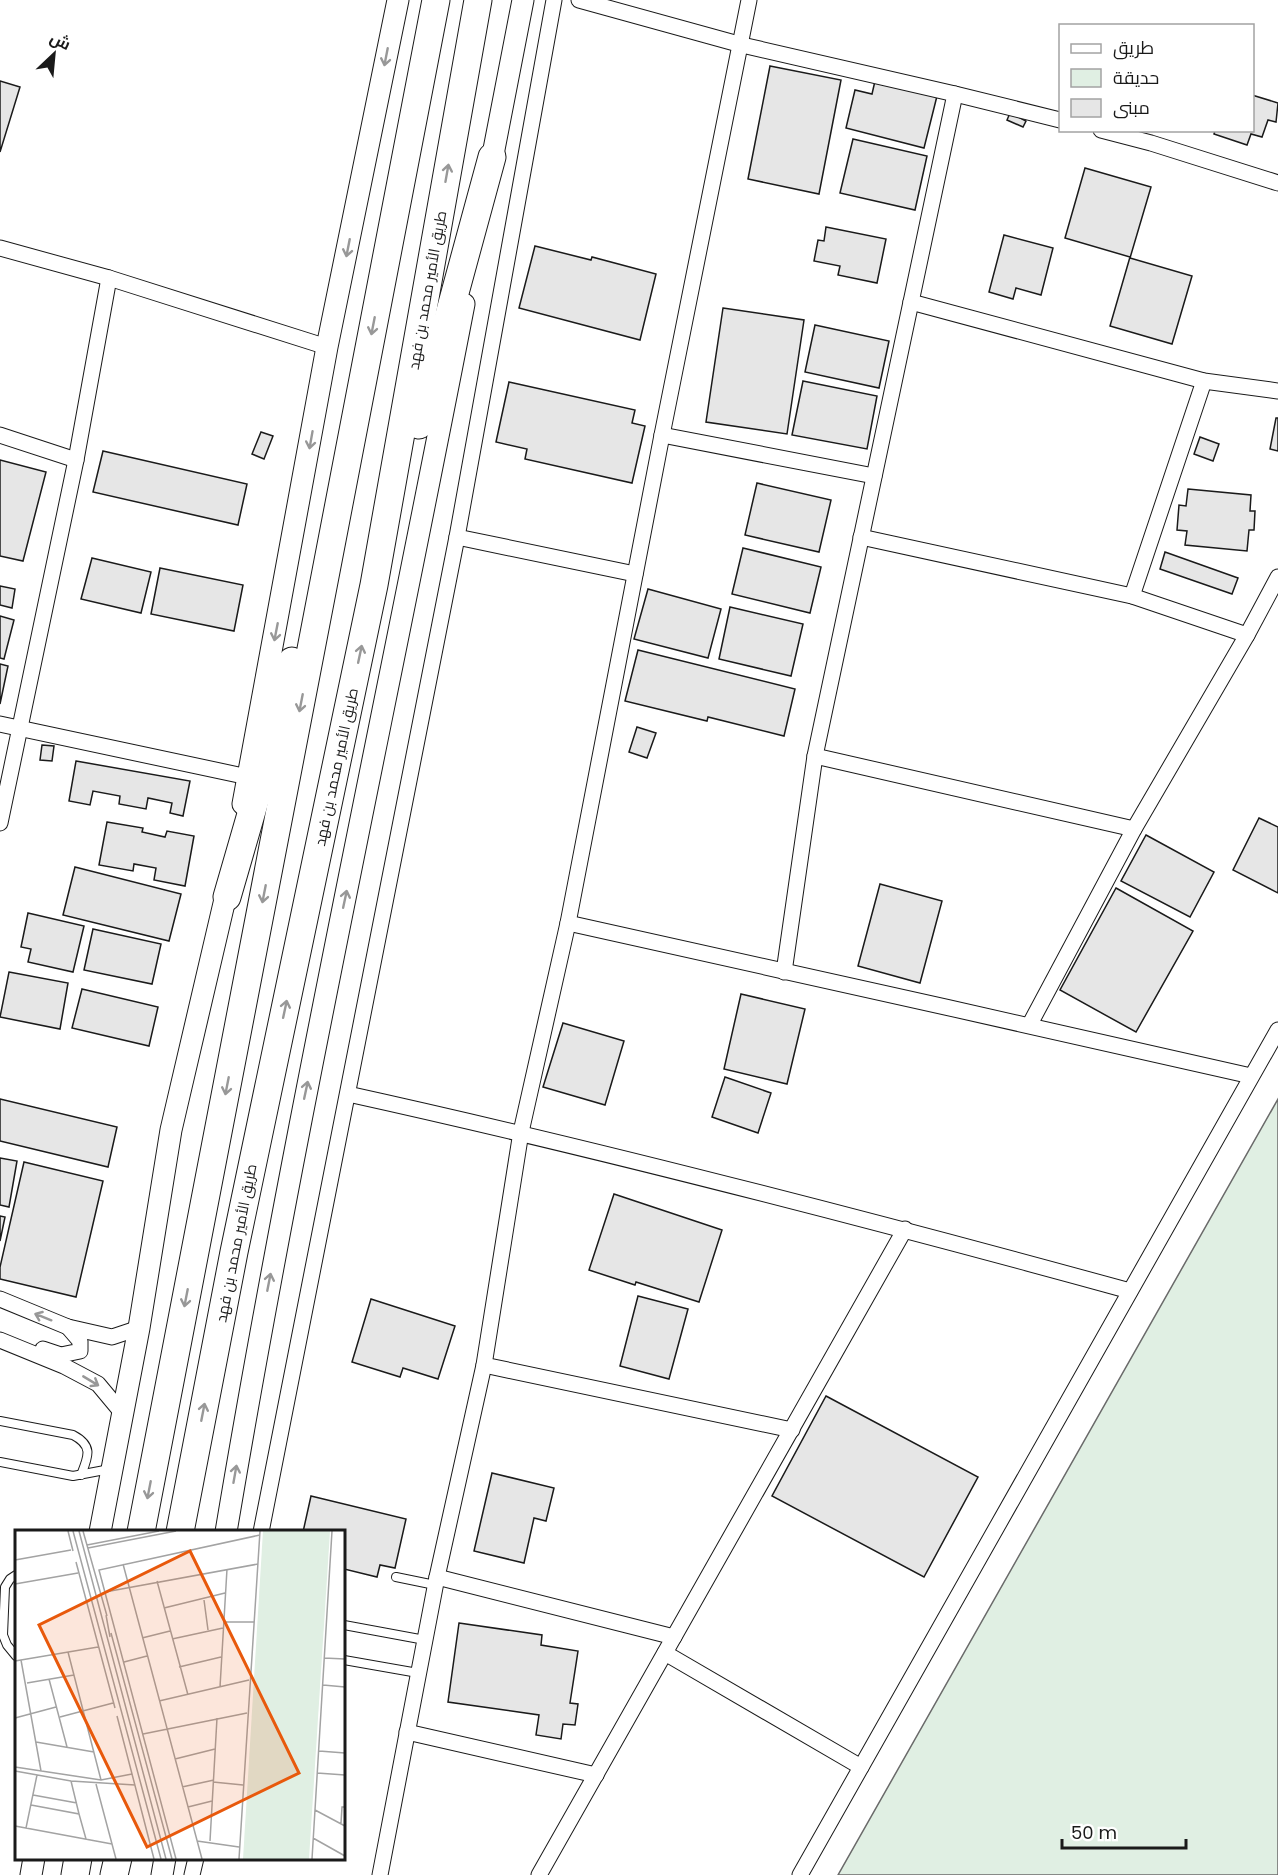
<svg xmlns="http://www.w3.org/2000/svg" width="1278" height="1875" font-family="Poppins,Cairo,sans-serif">
<rect width="100%" height="100%" fill="#fff"/>
<!-- green -->
<path fill="#e0efe3" stroke="#6a6a6a" stroke-width="1.5" d="M1278,1099V1875H838Z"/>
<!-- building -->
<g fill="#e6e6e6" stroke="#1a1a1a" stroke-width="1.5">
<path d="M770,66L841,80L819,194L748,179Z"/>
<path d="M0,81L20,87L0,152Z"/>
<path d="M875,81L937,96L924,148L846,128L855,90L872,94Z"/>
<path d="M1252,95L1278,103L1276,122L1268,120L1262,137L1251,134L1247,145L1214,134L1215,130H1252Z"/>
<path d="M1010,113L1026,121L1023,127L1007,120Z"/>
<path d="M853,139L927,156L915,210L840,193Z"/>
<path d="M1085,168L1151,187L1130,258L1192,276L1172,344L1110,326L1130,257L1065,238Z"/>
<path d="M826,227L886,239L877,283L838,275L840,266L814,261L818,240L824,241Z"/>
<path d="M1004,235L1053,248L1041,295L1016,288L1013,299L989,292Z"/>
<path d="M535,246L591,260L592,257L656,274L640,340L519,308Z"/>
<path d="M723,308L804,320L787,434L706,422Z"/>
<path d="M815,325L889,341L879,388L805,372Z"/>
<path d="M803,381L877,396L867,449L792,435Z"/>
<path d="M509,382L635,410L632,423L645,426L632,483L525,459L527,449L496,442Z"/>
<path d="M1276,418H1278V451L1270,449Z"/>
<path d="M261,432L273,436L264,459L252,454Z"/>
<path d="M1200,437L1219,444L1213,461L1194,454Z"/>
<path d="M103,451L247,484L238,525L93,492Z"/>
<path d="M0,460L46,472L23,561L0,556Z"/>
<path d="M757,483L831,500L819,552L745,535Z"/>
<path d="M1188,489L1251,495L1250,511H1255L1254,530H1249L1247,551L1185,545L1187,531L1177,530L1179,505L1186,506Z"/>
<path d="M743,548L821,567L810,613L732,594Z"/>
<path d="M1165,552L1238,578L1232,594L1160,569Z"/>
<path d="M92,558L151,572L141,613L81,599Z"/>
<path d="M160,568L243,585L234,631L151,614Z"/>
<path d="M0,586L15,589L12,608L0,605Z"/>
<path d="M648,589L721,609L708,658L634,639Z"/>
<path d="M730,607L803,624L791,676L719,659Z"/>
<path d="M0,616L14,620L4,659L0,658Z"/>
<path d="M638,650L795,689L784,736L708,717L707,721L625,701Z"/>
<path d="M0,664L8,666L0,704Z"/>
<path d="M637,727L656,733L647,758L629,752Z"/>
<path d="M42,745L54,746L52,761L40,760Z"/>
<path d="M76,761L190,781L183,816L170,813L172,803L148,798L146,809L119,804L120,796L93,791L90,805L69,801Z"/>
<path d="M1259,818L1278,827V893L1233,870Z"/>
<path d="M107,822L143,828L142,832L165,837L167,831L194,836L185,886L154,880L156,868L134,864L133,871L99,865Z"/>
<path d="M1146,835L1214,872L1190,917L1121,881Z"/>
<path d="M75,867L181,894L169,941L63,915Z"/>
<path d="M880,884L942,901L920,983L858,966Z"/>
<path d="M1116,888L1193,931L1136,1032L1060,990Z"/>
<path d="M28,913L84,926L73,972L28,962L31,949L21,947Z"/>
<path d="M93,929L161,944L152,984L84,970Z"/>
<path d="M9,972L68,983L60,1029L0,1017Z"/>
<path d="M82,989L158,1007L149,1046L72,1028Z"/>
<path d="M741,994L805,1009L787,1084L724,1069Z"/>
<path d="M563,1023L624,1041L605,1105L543,1087Z"/>
<path d="M725,1077L771,1093L758,1133L712,1117Z"/>
<path d="M0,1099L117,1127L108,1167L0,1141Z"/>
<path d="M0,1158L17,1161L9,1207L0,1205Z"/>
<path d="M24,1162L103,1181L76,1297L0,1279V1267Z"/>
<path d="M614,1194L722,1230L699,1302L636,1282L635,1285L589,1270Z"/>
<path d="M0,1216L5,1217L0,1241Z"/>
<path d="M638,1296L688,1309L669,1379L620,1366Z"/>
<path d="M371,1299L455,1326L438,1379L403,1368L400,1377L352,1362Z"/>
<path d="M826,1396L978,1477L924,1577L772,1496Z"/>
<path d="M492,1473L554,1488L546,1521L534,1518L524,1563L474,1551Z"/>
<path d="M311,1496L406,1519L395,1568L380,1565L377,1577L344,1569V1532H303Z"/>
<path d="M459,1623L542,1635L541,1645L578,1651L570,1703L578,1704L575,1725L563,1724L561,1739L536,1735L539,1715L448,1702Z"/>
</g>
<g fill="none" stroke-linecap="round" stroke-linejoin="round">
<!-- lane casing -->
<g stroke="#1a1a1a" stroke-width="10">
<g id="lane">
<path d="M0,1421L73,1435C94,1446 88,1457 81,1475"/>
<path d="M0,1462L73,1476L110,1469"/>
<path d="M16,1575L10,1579L5,1587L3,1635L7,1645L16,1656"/>
<path d="M396,1577L435,1585"/>
<path d="M344,1625L425,1640"/>
<path d="M344,1660L418,1673"/>
</g>
</g>
<!-- street casing -->
<g stroke="#1a1a1a" stroke-width="17">
<g id="street">
<path d="M579,0L742,45L955,94L1060,120"/>
<path d="M1101,130L1151,143L1278,183"/>
<path d="M0,248L109,278L327,347"/>
<path d="M911,302L1204,381L1278,391"/>
<path d="M0,435L76,460"/>
<path d="M662,435L874,476"/>
<path d="M457,537L635,574"/>
<path d="M861,537L1132,596L1247,635"/>
<path d="M1132,596L1204,381"/>
<path d="M0,724L248,777"/>
<path d="M815,756L1134,829"/>
<path d="M0,823L76,460L109,278"/>
<path d="M568,923C795,975 1024,1023 1251,1076"/>
<path d="M784,972L815,756L955,94"/>
<path d="M1030,1024L1134,829L1247,635L1278,577"/>
<path d="M348,1094C611,1152 871,1220 1130,1291"/>
<path d="M0,1299L68,1327L112,1337L139,1328"/>
<path d="M0,1340L64,1366L98,1384L123,1414"/>
<path d="M43,1349L61,1355L80,1351V1341L68,1327"/>
<path d="M484,1365L792,1430"/>
<path d="M261,1532L457,537L554,0"/>
<path d="M437,1577L674,1637"/>
<path d="M665,1653L861,1767"/>
<path d="M407,1732L596,1775"/>
<path d="M192,1875L196,1858"/>
<path d="M380,1875L437,1577L484,1365L521,1132L568,923L662,435L749,0"/>
<path d="M539,1875L905,1229"/>
<path d="M800,1875L1278,1030"/>
</g>
</g>
<!-- secondary casing -->
<g stroke="#1a1a1a" stroke-width="23">
<g id="secondary">
<path d="M490,170L523,0"/>
<path d="M243,804L327,347L398,0"/>
<path d="M100,1532L139,1328L171,1130L229,882"/>
<path d="M226,1532C295,1120 385,713 464,304"/>
<path d="M31,1875L34,1858"/>
<path d="M162,1875L165,1858"/>
</g>
</g>
<!-- highway casing -->
<g stroke="#1a1a1a" stroke-width="29">
<g id="highway">
<path d="M419,425L492,157"/>
<path d="M227,897L271,745L292,661"/>
<path d="M141,1532L436,0"/>
<path d="M180,1532L234,1252L374,585L478,0"/>
<path d="M75,1875L78,1858"/>
<path d="M114,1875L118,1858"/>
</g>
</g>
<!-- lane -->
<use href="#lane" stroke="#fff" stroke-width="8"/>
<!-- street -->
<use href="#street" stroke="#fff" stroke-width="15"/>
<!-- secondary -->
<use href="#secondary" stroke="#fff" stroke-width="21"/>
<!-- highway -->
<use href="#highway" stroke="#fff" stroke-width="27"/>
</g>
<!-- one-way arrows -->
<defs><path id="oneway-shaft" d="M-6 0H5M1.5-3L5.5 0L1.5 3" fill="none" stroke-width="1.6" stroke-linecap="round" stroke-linejoin="round" transform="scale(1.5)"/></defs>
<g stroke="#989898">
<use href="#oneway-shaft" transform="translate(386 57) rotate(101)"/>
<use href="#oneway-shaft" transform="translate(447 173) rotate(-80)"/>
<use href="#oneway-shaft" transform="translate(348 248) rotate(101)"/>
<use href="#oneway-shaft" transform="translate(373 326) rotate(101)"/>
<use href="#oneway-shaft" transform="translate(311 440) rotate(100)"/>
<use href="#oneway-shaft" transform="translate(276 632) rotate(101)"/>
<use href="#oneway-shaft" transform="translate(360 654) rotate(-78)"/>
<use href="#oneway-shaft" transform="translate(301 703) rotate(101)"/>
<use href="#oneway-shaft" transform="translate(264 894) rotate(101)"/>
<use href="#oneway-shaft" transform="translate(345 899) rotate(-78)"/>
<use href="#oneway-shaft" transform="translate(285 1009) rotate(-78)"/>
<use href="#oneway-shaft" transform="translate(227 1086) rotate(101)"/>
<use href="#oneway-shaft" transform="translate(306 1090) rotate(-78)"/>
<use href="#oneway-shaft" transform="translate(269 1282) rotate(-79)"/>
<use href="#oneway-shaft" transform="translate(186 1298) rotate(101)"/>
<use href="#oneway-shaft" transform="translate(43 1317) rotate(-158)"/>
<use href="#oneway-shaft" transform="translate(91 1381) rotate(31)"/>
<use href="#oneway-shaft" transform="translate(203 1412) rotate(-79)"/>
<use href="#oneway-shaft" transform="translate(235 1474) rotate(-80)"/>
<use href="#oneway-shaft" transform="translate(149 1490) rotate(101)"/>
</g>
<g text-anchor="middle" dominant-baseline="central" stroke-width="4.5" stroke-linejoin="round" paint-order="stroke">
<!-- street labels -->
<g font-size="15" fill="#1a1a1a" stroke="#fff">
<text transform="translate(427 290) rotate(-80)">طريق الأمير محمد بن فهد</text>
<text transform="translate(336 767) rotate(-78)">طريق الأمير محمد بن فهد</text>
<text transform="translate(236 1243) rotate(-79)">طريق الأمير محمد بن فهد</text>
</g>
</g>
<!-- overview -->
<g transform="translate(15 1530)">
<rect width="330" height="330" fill="#fff"/>
<path d="M248,1H315L294,329H228Z" fill="#e0efe3"/>
<path fill="none" stroke="#a3a3a3" stroke-width="1.5" d="M53,1L58,21M58,1L146,329M64,1L151,329M68,1L92,86M72,15L144,1M73,18L161,1M0,30L56,20M61,32L100,178M108,34L187,329M142,51L173,165M0,54L63,43M90,62L243,34M189,70L193,100M149,78L210,63M91,85L95,107M209,92H239M96,103L157,329M127,108L155,101M157,109L208,98M53,122L86,250M309,128L330,129M6,130L26,241M0,131L83,117M109,132L132,126M164,137L206,127M34,149L52,217M12,153L59,145M308,155L330,157M205,157L212,39M144,171L234,150M102,186L139,329M45,187L98,173M0,188L41,177M128,204L232,183M21,212L79,222M304,221L330,223M160,229L200,219M0,237L86,250L117,244M0,241L56,251L120,255M302,243L330,245M56,251L64,284M198,252L228,255M81,254L101,329M167,257L199,250M18,265L62,273M16,275L64,284L71,309M173,277L197,271M300,280L330,296M326,293L327,277H330M0,296L97,314M11,298L22,245M298,308L330,326M182,311L224,317M195,311L202,188M161,329L84,40L245,5M224,329L245,1M297,329L317,1"/>
<path fill="#e8590c" fill-opacity="0.15" stroke="#e8590c" stroke-width="3" d="M175,21L284,243L132,317L24,95Z"/>
<rect width="330" height="330" fill="none" stroke="#1a1a1a" stroke-width="3"/>
</g>
<!-- legend -->
<rect x="1059" y="24" width="195" height="108" fill="#ffffff" stroke="#a3a3a3" stroke-width="1.5"/>
<rect x="1071" y="44" width="30" height="9" fill="#ffffff" stroke="#a3a3a3" stroke-width="1.5"/>
<text x="1113" y="54" font-size="18" fill="#1a1a1a">طريق</text>
<rect x="1071" y="69" width="30" height="18" fill="#e0efe3" stroke="#a3a3a3" stroke-width="1.5"/>
<text x="1113" y="84" font-size="18" fill="#1a1a1a">حديقة</text>
<rect x="1071" y="99" width="30" height="18" fill="#e6e6e6" stroke="#a3a3a3" stroke-width="1.5"/>
<text x="1113" y="114" font-size="18" fill="#1a1a1a">مبنى</text>
<!-- north arrow -->
<g transform="translate(54 54) rotate(26)" stroke="#ffffff" stroke-width="4.5" paint-order="stroke">
<path d="M0-4.5L10 22L0 15L-10 22Z" fill="#1a1a1a"/>
<text y="-9" font-size="16" font-weight="bold" text-anchor="middle" fill="#1a1a1a">ش</text>
</g>
<!-- scale -->
<path d="M1062 1839v9h124v-9" fill="none" stroke="#1a1a1a" stroke-width="3"/>
<text x="1071" y="1839" font-size="18" fill="#1a1a1a" stroke="#ffffff" stroke-width="4.5" paint-order="stroke">50 m</text>
</svg>
